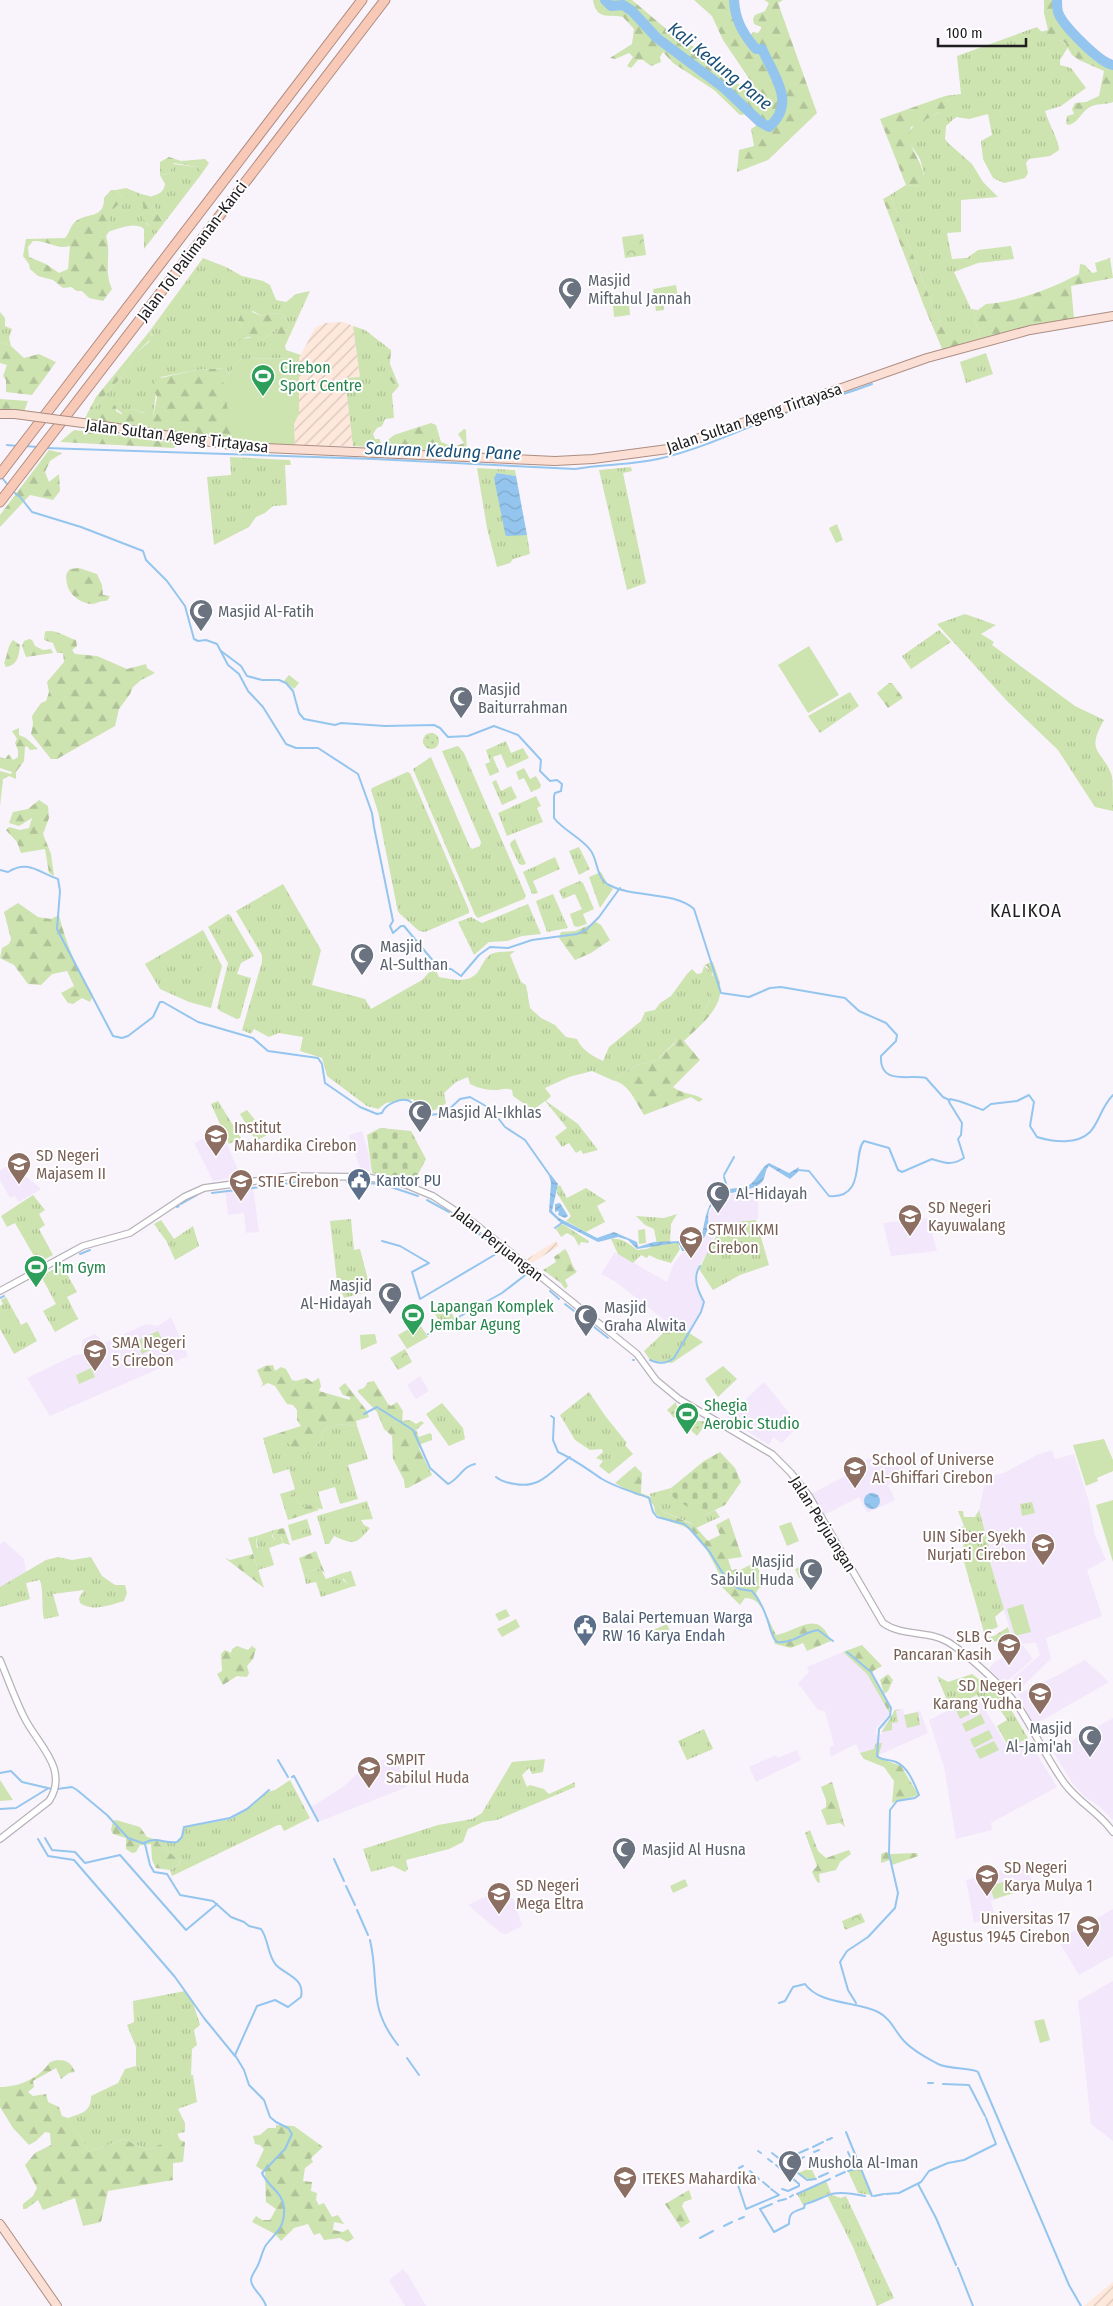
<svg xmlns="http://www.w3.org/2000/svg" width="1113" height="2306" font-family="'Fira Sans Condensed',sans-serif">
<defs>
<pattern id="industrial-furrows" width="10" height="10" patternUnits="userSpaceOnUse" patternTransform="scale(1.25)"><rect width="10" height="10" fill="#fee7db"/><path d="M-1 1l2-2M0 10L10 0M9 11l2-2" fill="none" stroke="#d9c6bc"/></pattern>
<pattern id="grass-tufts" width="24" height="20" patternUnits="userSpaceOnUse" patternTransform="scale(1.25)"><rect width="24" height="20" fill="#cde3b0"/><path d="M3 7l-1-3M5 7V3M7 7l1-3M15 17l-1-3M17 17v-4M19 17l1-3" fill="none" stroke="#b0c297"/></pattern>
<pattern id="forest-firs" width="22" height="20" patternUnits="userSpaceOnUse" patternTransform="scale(1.25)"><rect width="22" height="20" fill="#cde3b0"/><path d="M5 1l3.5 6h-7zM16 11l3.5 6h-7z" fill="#b0c297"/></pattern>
<pattern id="cemetery-stones" width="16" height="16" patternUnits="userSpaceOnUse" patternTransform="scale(1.25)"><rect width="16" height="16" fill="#cde3b0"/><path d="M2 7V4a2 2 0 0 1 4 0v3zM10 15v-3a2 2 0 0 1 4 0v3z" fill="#b0c297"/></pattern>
<pattern id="park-crowns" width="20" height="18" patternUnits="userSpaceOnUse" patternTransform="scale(1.25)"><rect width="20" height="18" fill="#cde3b0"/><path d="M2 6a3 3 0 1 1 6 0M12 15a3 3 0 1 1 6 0" fill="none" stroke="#b0c297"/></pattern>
<pattern id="garden-dots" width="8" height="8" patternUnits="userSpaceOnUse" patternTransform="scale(1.25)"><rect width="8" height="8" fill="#cde3b0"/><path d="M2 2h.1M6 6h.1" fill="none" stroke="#b0c297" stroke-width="1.8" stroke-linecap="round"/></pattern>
<pattern id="water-waves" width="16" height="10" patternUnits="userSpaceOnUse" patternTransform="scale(1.25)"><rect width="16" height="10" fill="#94c5ee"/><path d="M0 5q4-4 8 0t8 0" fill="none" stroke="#7fa9cc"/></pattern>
</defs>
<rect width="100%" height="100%" fill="#f9f4fb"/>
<!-- industrial -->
<g fill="url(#industrial-furrows)">
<path d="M344,322L353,326L360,377L345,378L353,446L295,445L294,424L299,414V358L315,328L325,323Z"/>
<path d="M556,1241L559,1246L532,1263L527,1259Z"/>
<path d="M1113,2282V2306H1084Z"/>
</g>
<!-- education -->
<g fill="#f3e7fb">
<path d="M221,1130L241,1177L213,1181L194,1143Z"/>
<path d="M362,1131L368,1152L371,1171H361L349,1135Z"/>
<path d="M10,1165L14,1167L41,1189L19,1202L15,1196L10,1198L0,1180V1170Z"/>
<path d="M253,1187L259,1232L246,1233L244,1213L228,1215L225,1191Z"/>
<path d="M753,1190L758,1203V1219L724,1225L713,1238L710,1250L696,1270L695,1278L703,1301V1306L688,1332L674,1323L671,1325L616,1282L601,1274L615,1252L667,1282L673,1265L682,1253L701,1244L708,1233L710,1227L709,1213L713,1205L726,1195Z"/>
<path d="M928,1218L937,1251L891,1256L883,1223Z"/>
<path d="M171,1317L188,1356L50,1416L27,1378L75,1355L82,1354V1340L95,1334L105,1343L146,1324L158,1326Z"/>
<path d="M420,1376L429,1391L416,1399L407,1385Z"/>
<path d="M764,1382L799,1425L782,1443L773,1437L769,1445L726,1418Z"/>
<path d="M1052,1450L1055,1459L1074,1454L1089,1502L1095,1535L1106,1560L1087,1570L1102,1616L1046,1638L1051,1659L1021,1688L1013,1678L1040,1655L1036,1643L1014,1644L986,1549L989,1546L979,1510L986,1477L1004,1473L1037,1455Z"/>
<path d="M877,1455L884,1466L903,1460L905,1466L903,1471L895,1474L897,1481L888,1485L895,1500L867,1513L859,1497L824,1515L811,1494L847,1475L845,1470Z"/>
<path d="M4,1541L24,1559L26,1572L0,1587V1544Z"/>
<path d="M1023,1645L1033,1659L1005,1683L989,1669L995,1662Z"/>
<path d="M843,1652L867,1674L890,1711L888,1716L876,1728V1735H881L883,1725L890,1720L894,1710L903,1709L904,1715L920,1711L928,1733L879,1755L882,1743L874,1749L860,1753L856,1744L830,1757V1747L834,1745L825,1711L818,1710L798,1683L809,1672L807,1667Z"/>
<path d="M1085,1660L1109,1682L1034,1725L1018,1694L1056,1676Z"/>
<path d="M977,1696L1008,1748L1028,1739L1057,1787L991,1823L992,1830L956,1839L944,1767L929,1720Z"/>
<path d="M1113,1718V1820L1100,1807L1084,1796L1073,1784L1054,1753L1055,1750Z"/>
<path d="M797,1750L801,1760L756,1782L749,1767L776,1755L777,1758Z"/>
<path d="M395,1755L407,1787L318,1822L310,1806L315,1805L344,1786L363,1768Z"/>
<path d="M1026,1864L1034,1886L991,1901L995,1917L974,1923L966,1880Z"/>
<path d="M502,1889L514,1900L522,1926L506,1934L501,1933L468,1905Z"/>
<path d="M1113,1909V1956L1079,1975L1058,1940Z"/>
<path d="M1113,1981V2141L1091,2124L1078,2001Z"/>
<path d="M403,2269L408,2275L426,2306H405L389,2280Z"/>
</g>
<!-- grass -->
<g fill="url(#grass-tufts)" fill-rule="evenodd">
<path d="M1037,27C1044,37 1060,37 1068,47L1060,60V65L1071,68L1086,88L1061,106L1045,111C1048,122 1060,143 1059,150L1050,156L1029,159L1026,163L1028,173L1025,178L1004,183L993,178L983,159L981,141L992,135L988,114L969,119L956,117L946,126L945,139L948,143L972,164L983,182L998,197L961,200V232L947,233L952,259L967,258L978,250L1011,246L1014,259L978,263L954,272L971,309L978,310L974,319L980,334L978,338L957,343L946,334L935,312L890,195L906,185L920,187L924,174L920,159L909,142V132L915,124L939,113L948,101L945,96L961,94L957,56Z"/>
<path d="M173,164L197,167L203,172L164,223L156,212L152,196C159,194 164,192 165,184L160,175L169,174Z"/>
<path d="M126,188L141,194L139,197L143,204L147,224L158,231L144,249V229C135,221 118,229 108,232L110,230L107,213L122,196L116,190Z"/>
<path d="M203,258L226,267L242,276L263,281L270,285L276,300L286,302L296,294L310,291L285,346L286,350L301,355L299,358L241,359L229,373L226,368L196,370L161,377L156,392L153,417L150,418L144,413L133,409L123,414L115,408L95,412V407L123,375L136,353L148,343L153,336L149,332ZM253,311L262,316L272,313L282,314L289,325L286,335L280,328L282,323L263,340L253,337L243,339L235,332L240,329L242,325L238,321Z"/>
<path d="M676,285L678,297L662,299L664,310L656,311L653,289Z"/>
<path d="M629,304L630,315L614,317L613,306Z"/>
<path d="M0,312L5,318V326L12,329L9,338L11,346L0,342Z"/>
<path d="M353,326L365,330L391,350L386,349L395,386H399L392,394L394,418L385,419L382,426L377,428L373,434L375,439H380L381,448L353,446L345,378L360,377Z"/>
<path d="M986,353L993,374L966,383L960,362Z"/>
<path d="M230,457L290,460L291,465H285L287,505L273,506L265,513L256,517L249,527L214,545L207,477L231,475Z"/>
<path d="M631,467L632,471L623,473L646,583L627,590L599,470Z"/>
<path d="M477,468L515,470L516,476L497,473L506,535H527L530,554L513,559L510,563L497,567L487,528Z"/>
<path d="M965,614L996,625L981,634L994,642L992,645L1075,706L1104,720C1085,754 1102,748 1112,776C1113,785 1113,800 1113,811L1095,807L1058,750L1007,701L937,624Z"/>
<path d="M939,630L951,642L911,669L902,656Z"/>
<path d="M850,692L859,706L820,733L808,716Z"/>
<path d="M506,741L511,753L523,748L529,758L507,768L501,754L493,757L499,772L490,776L485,764L490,762L486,750Z"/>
<path d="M458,746L464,753L526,896L524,899L478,918L475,915L413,769L431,757L470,847L472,849L480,846L481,842L442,751Z"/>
<path d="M524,768L530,779L536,776L541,785L540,788L531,792L524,778L519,780L516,772Z"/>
<path d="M407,772L410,773L469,910V913L425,932L419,931L398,912L378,812L371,790L372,788Z"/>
<path d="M496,780L501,791L511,786L517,798L502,805L492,782Z"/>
<path d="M536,796L541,806L537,808L543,822L507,836L498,813Z"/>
<path d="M515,839L526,864L522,865L519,864L510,845L511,842Z"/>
<path d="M579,847L590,869L579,875L569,851Z"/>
<path d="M555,857L560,869L533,881L538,893L532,894L523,872Z"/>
<path d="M601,872L608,885L613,889L600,908L589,877Z"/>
<path d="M580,881L583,883L594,909L583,914L587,924L577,927L574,926L570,914L582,909L575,894L563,899L559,891L561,889Z"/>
<path d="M283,884L321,950L312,985L365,999L371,1009L422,980L434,967L439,977C451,979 467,984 477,973C482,966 484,959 491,954C497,951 508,952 515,951L510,955L521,982L526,985L530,1008L541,1018L555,1025L566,1037L577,1039C582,1050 592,1056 603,1061L609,1047L641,1021L645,1012L655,1010L660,1003L671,996L687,974L692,969L697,974L702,973L704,966L712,972L711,999L705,1011L696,1021L657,1060L637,1065L612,1080L592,1071L569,1077L545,1088L551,1096L546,1101L578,1124L598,1150L583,1154L581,1150L576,1153L569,1143L562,1147L555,1137L567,1128L545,1101L533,1110L513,1096L512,1090C505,1087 501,1090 495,1090C486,1090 478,1088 470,1084L468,1077L456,1082L444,1093L446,1103C438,1110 432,1112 421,1111L413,1099L386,1103L378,1109L367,1106L327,1076L322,1058L300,1051L303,1037L279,1033L269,1037L254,1029L251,1034L242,1030L262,962V955L236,911Z"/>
<path d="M553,894L568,928L547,932L536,901Z"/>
<path d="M528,904L541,934L522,936L507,941L489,942L474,955L458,922L471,917L482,923Z"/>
<path d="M228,914L230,915L254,956L241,963L237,974L251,978L240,1018L237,1019L220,1011L217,1008L228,963L208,927Z"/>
<path d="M203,930L222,966L211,1008L189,1002L160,989L145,964Z"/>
<path d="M218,1101L241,1138L229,1144L211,1104Z"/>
<path d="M247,1110L267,1135L256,1141L240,1114Z"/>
<path d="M560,1185L567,1198L586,1188L606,1201L597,1206L605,1222L586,1232L566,1221L571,1216L557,1193V1187Z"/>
<path d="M33,1195L45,1210L39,1214L45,1225L39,1229L53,1255L38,1263L15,1223L7,1227L1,1216Z"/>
<path d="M677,1214L671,1224L670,1242H677L680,1249L671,1263L657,1259L649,1255L647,1258L641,1255L633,1263L618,1254L611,1239C622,1238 628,1243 637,1250L647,1249L657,1244L654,1229L645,1225L636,1216L664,1218Z"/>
<path d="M351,1219L354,1250L360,1249L371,1291L344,1298L342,1293L338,1291L330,1221Z"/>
<path d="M161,1220L174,1239L193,1226L199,1246L175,1260L167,1242L154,1224Z"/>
<path d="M756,1220L769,1265L740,1275L713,1290L699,1269C705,1259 717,1230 725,1226C734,1221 747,1221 756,1220Z"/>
<path d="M561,1224L564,1225L589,1241L588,1243L581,1242L579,1246L574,1237L567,1233L561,1237L556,1229Z"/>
<path d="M62,1265L77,1292L67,1297L78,1319L55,1332L43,1311L56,1304L41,1276Z"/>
<path d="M6,1297L21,1325L27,1322L37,1341L14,1354L0,1329V1306L3,1304L1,1300Z"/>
<path d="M448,1307L455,1319L442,1325L435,1314Z"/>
<path d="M674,1323L703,1342L672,1363L650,1360L644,1351Z"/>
<path d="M375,1334L377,1343L361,1350L360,1335Z"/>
<path d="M723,1366L737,1379L718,1397L705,1379Z"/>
<path d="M589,1392L606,1417L627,1443L625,1445L633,1454L609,1474L599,1466L603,1461L596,1458L603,1452L602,1449L590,1450L575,1440L560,1415Z"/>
<path d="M442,1403L463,1428L465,1439L449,1446L426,1414Z"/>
<path d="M338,1424L357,1426L368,1459L348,1465L358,1499L340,1504L335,1487L318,1492L323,1509L302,1507L290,1491L295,1489L289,1469L273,1474L263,1438L279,1433L288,1442L308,1454L321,1440L324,1430Z"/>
<path d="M671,1488L670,1495L705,1515L715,1510L720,1517L696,1528L691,1523L662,1511L649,1494Z"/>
<path d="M367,1501L373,1519L361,1520L364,1525L370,1528C355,1546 353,1544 334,1536L329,1544H325L317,1516Z"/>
<path d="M1032,1502L1035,1513L1022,1516L1020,1504Z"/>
<path d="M979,1510L989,1546L986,1549L1004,1609L995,1617L998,1627L986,1632L985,1636L961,1551L967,1537H951L950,1534L964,1526L958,1511H963L964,1517H975Z"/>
<path d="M307,1519L312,1535L292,1541L288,1525Z"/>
<path d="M274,1530L272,1537L274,1540L277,1534L280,1535L283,1543L269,1548L274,1565L258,1570L253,1553L258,1547L256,1536Z"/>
<path d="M58,1557L72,1560L91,1557L102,1576L115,1585H125L127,1593L124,1601C110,1605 93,1612 80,1603L79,1598L84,1590L53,1594L59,1616L44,1619C41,1605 44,1594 40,1580L26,1583L30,1599L0,1607V1587L46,1560Z"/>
<path d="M320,1568L326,1579L343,1573V1580L351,1587L321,1597L316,1582L306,1584L304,1575L307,1576L311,1571Z"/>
<path d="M972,1674L1004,1698L1028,1738L1009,1748L997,1726L1007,1720L993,1699L983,1704L977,1695L950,1708L937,1676L948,1682Z"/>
<path d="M902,1709L896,1711L898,1722L892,1723V1730L882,1732L895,1710Z"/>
<path d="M918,1712L920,1725L907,1728L904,1715Z"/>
<path d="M704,1729L713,1749L687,1760L678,1741Z"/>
<path d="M545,1759L543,1772L532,1774L529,1768L522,1775L527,1787L530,1785L544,1789L549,1794L575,1782V1787L497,1820L483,1822L468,1829L463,1842L449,1849L406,1860L408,1869L405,1872L393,1866L371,1872L363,1849L438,1825L472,1819L482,1813L512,1762Z"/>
<path d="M290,1780L310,1818L284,1831L281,1825H278L172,1876L170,1870L180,1863L179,1860L159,1844L158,1840C177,1845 178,1845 185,1827L231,1819L248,1809L267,1792L275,1790Z"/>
<path d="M185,1991L193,2003L200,2025L194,2030L197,2045L192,2049L191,2075H193L197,2102L178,2109L185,2123V2132L172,2135L170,2141L147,2150L124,2139L89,2152L79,2133L76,2135L68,2118C82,2113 91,2112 91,2096L118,2083L125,2069L136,2066V2047L127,2025L134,2022L133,2001Z"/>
<path d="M811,2168L816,2178L811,2181L798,2173Z"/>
<path d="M860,2168L871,2195L858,2193L848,2171Z"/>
<path d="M826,2181L831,2193L818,2200L805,2203L804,2207L797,2194Z"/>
<path d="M832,2195L841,2198L846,2196L894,2298L877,2306L853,2247L828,2197Z"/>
</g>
<!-- forest -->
<g fill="url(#forest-firs)" fill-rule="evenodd">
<path d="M593,0H602L610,9L622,7L631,13L656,40L722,90L748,114L740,115L714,90L673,63L663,52L660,57L661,62L651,66L643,60H638L631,68L627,66L633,57L629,53L615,59L610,58L632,44L634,29L623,17C610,14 596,21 593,0Z"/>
<path d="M608,0H632L671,33L716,60L724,72L736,83L745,87L750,85V80L723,40L712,16L694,0H732C733,21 741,35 755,51H760C771,75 794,103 769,125L761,120L725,86L659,37L634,10L623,3L611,4Z"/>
<path d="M764,0H783L778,3L817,113L768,160L737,172L739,150L754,146L751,129L759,124L770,130C773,127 779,123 782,119C795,97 772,67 763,48L757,47L749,37L753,32L758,33L761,29V27L754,24L753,19L755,15L765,11L769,3Z"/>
<path d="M1044,0H1055C1055,4 1054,9 1055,12C1060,25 1099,66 1113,67V102C1105,105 1097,103 1090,107C1081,112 1079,122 1069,125L1066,124L1067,116L1074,114L1072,109L1075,103L1086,102L1099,96L1104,71L1079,60L1072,55L1065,43L1040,32L1048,30L1044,13Z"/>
<path d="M945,96L948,100L944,110L911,127C903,147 927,162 924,184L920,187L906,185L880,119Z"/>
<path d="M169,157L181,161L205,159L209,163L203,172L197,167L174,163L169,174L160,175V162Z"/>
<path d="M111,190H116L122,196L119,204L108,213L110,230L106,236C112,258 103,268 112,289L103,301L89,298L82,291H77L71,287L63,288L53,280L38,276L30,269L29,264L23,256L26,239L65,238C70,233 70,225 76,221C89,212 104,219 104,198ZM33,241C48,240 56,250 70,246L68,269L59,273L46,264L29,257L28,247Z"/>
<path d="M141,194L153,197L156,212L164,223L158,231L154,230L144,220L143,204L138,198Z"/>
<path d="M890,195L935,312L946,334L957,342L978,338L980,334L974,319L978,310L986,304C1018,302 1052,288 1079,274L1080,264L1085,265L1092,273L1097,272L1095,263L1110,258L1113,278L1071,286L1074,318L1032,326L943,351L924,306L883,199Z"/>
<path d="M247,310L262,316L272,313L282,314L289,325L286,336L282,339L277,337L276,332L281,324L263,340L248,337L238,341L235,331L240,329L242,325L238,321L242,312Z"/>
<path d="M149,332L153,337L136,353L123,375L95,407V412L111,404L116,406V411L121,414L133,409L153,417L157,397L153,388L156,379L196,370L226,368L229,373L223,380L244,438L252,444L84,420L96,397Z"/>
<path d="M0,342L11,346L24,358L39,354L56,362L32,395L6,392V380L3,376L7,365L0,363Z"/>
<path d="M386,349L391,350L390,364L399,386H396C386,378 380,361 386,349Z"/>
<path d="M0,399L28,401L24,412L0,409Z"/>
<path d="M431,423L436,425L441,442L454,447L464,443L458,434L464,429L466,430L467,453L387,448L388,440L394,435Z"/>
<path d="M74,430L179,442L174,448L60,442Z"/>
<path d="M49,450L62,453L50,461L45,472L49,482L59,474L60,491L53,500L30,495L0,527V515Z"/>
<path d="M79,568L97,574L102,585L103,595L110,596L107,601C101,600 97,604 91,604C81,603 69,595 67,584C66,577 65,574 70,569Z"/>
<path d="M47,631C58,630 66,637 76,640L77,646L72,650L75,654L97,656L127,669L146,664L147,668L155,673L141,680L133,687L130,694L119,709L115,726L57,759H51L31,734L33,724L32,716L41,703L46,701L49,692L47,682L64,662L63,653H57L53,643L44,640L45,632Z"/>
<path d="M29,639L32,640L35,646L43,650L51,649L53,653L26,657L22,646L24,641Z"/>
<path d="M13,640L20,645C19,655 18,665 6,667L4,663C8,655 7,646 13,640Z"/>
<path d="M889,683H892L903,698L888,708L877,693Z"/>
<path d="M19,728V735L26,738L38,749L30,750L27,746L25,747L24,761L16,772V779L9,776L3,779L0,806V771L11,774L12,772L0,768V757L5,759L9,754L13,760L18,757V750L15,743L17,739L12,731Z"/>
<path d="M39,800L48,806L49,818L43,834L51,854L54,876L49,873L45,849L21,853L17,842L6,830L9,827L20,830L29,828L32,818L19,826L9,823L13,812L28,809Z"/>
<path d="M18,903L38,917L51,919L59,915C66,944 77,969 93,995L90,1002L82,998L73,1004L68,1003L61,993L74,986L67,971L52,974L41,985L28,984L14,965L0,958L2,948L9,944L11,939L4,912Z"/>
<path d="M596,922L601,925L610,940L591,953L575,960L559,938L561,932L575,931Z"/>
<path d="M713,962C715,969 719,977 720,985C724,1008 698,1027 684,1041L700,1060L673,1087C682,1094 693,1093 703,1099L699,1102L691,1097L644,1115C635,1101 629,1083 612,1080L637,1065L657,1060L673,1045L683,1032L705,1011L711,999L710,982L713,974L707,966H704L708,963Z"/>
<path d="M565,1249C571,1256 570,1264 577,1272L565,1280L568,1286L565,1289L561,1283L543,1270L556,1262L554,1257Z"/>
<path d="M273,1365L275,1371L281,1367L286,1369L292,1380L296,1381L306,1378L312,1382L319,1378L321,1386L319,1391L350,1400V1397L343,1395L339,1388L345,1383L367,1411L369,1417L356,1421L357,1426L338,1424L324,1430L321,1440L308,1454L297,1453L279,1433L301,1426L297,1420V1410L293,1405L287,1404L275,1386L268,1383L260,1387L263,1384L257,1370L265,1366Z"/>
<path d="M374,1381L388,1404L391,1406L397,1402L403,1411L402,1421L410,1420L416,1424L421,1421L424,1423L416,1430L419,1437L430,1433L432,1435V1440L421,1444L419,1448L432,1475L408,1488H405L404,1480L393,1459L392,1436L384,1429L377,1412L358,1392V1390L364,1388L368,1382Z"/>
<path d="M635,1466L642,1473L641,1493L653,1498L662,1511L694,1525L708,1541L720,1535L716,1525L729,1518L742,1557L728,1559L732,1571L736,1569L738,1571L756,1562L764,1586L759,1588L756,1593L776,1635C799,1631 817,1608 831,1641L807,1651L803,1643L791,1648L775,1644C769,1628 765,1597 745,1598L740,1605L720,1585L723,1583L722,1579C712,1561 703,1536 683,1526C673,1522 663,1521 655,1513L654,1506L647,1497L636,1495L615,1483Z"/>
<path d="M290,1491L302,1507L313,1505L319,1510L288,1520L280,1494Z"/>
<path d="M284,1528L290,1545L283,1543L282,1538L278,1534L272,1541L274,1530Z"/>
<path d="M256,1536L257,1550L253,1553L248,1538Z"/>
<path d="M316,1551L325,1574L320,1568L311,1571L307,1576L304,1575L299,1558Z"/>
<path d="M253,1554L264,1588L225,1558L230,1560Z"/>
<path d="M351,1571L356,1586L350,1587L343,1578V1573Z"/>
<path d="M1008,1627L1010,1634L1000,1641L989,1642V1637L994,1636Z"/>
<path d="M862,1645L882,1666L873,1671L872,1675L889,1705L890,1712H889L867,1674L843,1652Z"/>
<path d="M237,1646L248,1650L252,1646L256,1649L253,1659L247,1666L249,1673L247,1677L237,1676L223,1685L217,1674L222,1671L221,1654L225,1650L231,1653L232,1649Z"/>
<path d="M888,1674L893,1680L888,1691L884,1694L880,1680Z"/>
<path d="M876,1743H882L879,1755L877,1757L901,1766L918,1794L916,1796L892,1803L894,1781L884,1767L864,1759L860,1753L874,1749Z"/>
<path d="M0,1780L13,1800L0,1801Z"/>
<path d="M832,1782L833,1785L845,1827L840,1823L827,1825L821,1810L826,1807V1800L821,1787Z"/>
<path d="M116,1820L140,1827L147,1837L158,1840L159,1844L179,1860L180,1863L170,1870L156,1868L152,1860L151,1844L140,1845L136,1852L132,1853L126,1849V1838L113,1834L111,1830L113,1821Z"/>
<path d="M810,1830L818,1851L826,1858L849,1850L851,1854L840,1862L836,1870L819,1874L820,1883L817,1882L812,1872L817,1866L805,1833Z"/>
<path d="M886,1852L891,1854L917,1853L918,1856L892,1865L890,1860L881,1863V1854Z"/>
<path d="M57,2060C68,2060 71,2063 75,2072L69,2073L61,2079L56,2068L33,2081L34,2087L28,2092L33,2096L46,2094L48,2102L59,2107L62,2116L68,2118L76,2134L79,2133L89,2152L124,2139L147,2150L169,2141L172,2135L177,2133L180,2140L185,2142L183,2162L173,2163V2180L108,2191L101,2222L83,2226L75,2198L43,2210L38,2200L26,2209H23V2204L33,2196L37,2188L25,2165L35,2153L51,2145L50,2133L45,2132L36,2141L29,2145L13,2128L0,2107V2087C20,2087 39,2078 50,2062Z"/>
<path d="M276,2125L294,2126L323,2147L311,2158L313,2162L305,2168L303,2181L312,2182L311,2191L317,2193L316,2200L319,2205L324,2203L332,2217L338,2215L344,2224L334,2222L333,2230L343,2232L348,2229L354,2238L347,2242L340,2238L324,2240L320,2233L314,2235L308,2224L294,2228L281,2241L275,2234L252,2222L256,2216L262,2220H270L276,2209L266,2202L265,2172L256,2166L264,2149L260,2145L255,2144L253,2136L260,2135L268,2128H276Z"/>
<path d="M689,2190L692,2199L684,2202L682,2206L690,2222L681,2228L665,2204Z"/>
</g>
<!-- cemetery -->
<g fill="url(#cemetery-stones)">
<path d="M380,1128L411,1131L426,1159L414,1182L372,1173L367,1135Z"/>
<path d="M720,1452L735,1468L741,1482L725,1505L705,1515L695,1512L670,1495L671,1488L704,1461Z"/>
</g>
<!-- park -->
<g fill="url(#park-crowns)">
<path d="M643,234L646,255L625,258L622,237Z"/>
<path d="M405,1349L412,1362L398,1370L390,1358Z"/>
<path d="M861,1913L865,1922L845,1930L842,1921Z"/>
</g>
<!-- garden -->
<g fill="url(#garden-dots)">
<circle cx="431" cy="741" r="8"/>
<path d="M676,1402L678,1412L674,1418L667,1410Z"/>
<path d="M694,1421H708L697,1436L686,1425Z"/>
</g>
<!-- pitch -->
<g fill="#cde3b0">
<path d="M299,358V414L294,424L295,445L252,444L244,438L229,418L223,380L241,359Z"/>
<path d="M837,524L843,540L836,543L829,528Z"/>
<path d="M809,646L839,695L808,713L778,665Z"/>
<path d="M289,675L299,683L294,689L284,681Z"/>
<path d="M204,959L217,963L210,990L196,986Z"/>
<path d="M645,1229L646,1243L639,1244L638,1230Z"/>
<path d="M419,1323L428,1337L407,1349L398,1335Z"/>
<path d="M158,1331L164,1343L142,1354L136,1341Z"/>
<path d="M91,1368L95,1377L79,1384L76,1375Z"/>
<path d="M1104,1439L1113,1460V1471L1097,1478L1098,1481L1086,1486L1073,1445Z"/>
<path d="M1113,1500V1562L1096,1505Z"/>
<path d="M791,1522L799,1541L787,1546L779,1526Z"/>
<path d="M810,1562L814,1572L799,1578L795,1569Z"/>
<path d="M1023,1604L1031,1632L1015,1636L1007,1609Z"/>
<path d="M506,1609L510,1616L499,1621L495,1614Z"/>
<path d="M516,1619L520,1627L502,1637L497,1629Z"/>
<path d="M667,1624L671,1634L656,1641L651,1631Z"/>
<path d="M1046,1694L1050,1700L1037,1708L1034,1701Z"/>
<path d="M974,1701L978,1710L960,1719L956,1710Z"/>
<path d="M981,1714L985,1723L966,1732L962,1724Z"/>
<path d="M989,1730L993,1738L974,1748L970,1739Z"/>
<path d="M994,1741L999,1750L980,1759L975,1750Z"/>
<path d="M685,1879L688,1886L673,1893L670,1886Z"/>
<path d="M1013,1879L1017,1892L994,1899L990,1886Z"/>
<path d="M1044,2019L1050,2040L1040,2043L1034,2021Z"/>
</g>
<!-- water -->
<g fill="url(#water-waves)">
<path d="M497,473L516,476L527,535L506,536L505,533L494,478Z"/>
<path d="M769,1163L789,1173L799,1167L798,1172L790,1179L769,1166C764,1171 766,1179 761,1183C746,1196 720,1187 710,1208C707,1214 709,1220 708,1227C706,1240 695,1252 682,1251L679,1244L675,1243L637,1249L628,1240L618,1237L598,1242L561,1223L549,1212L551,1182L549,1176L551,1175L558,1184L552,1211L559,1218L597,1238L614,1232L637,1242L638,1247L654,1242L681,1241L683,1248H688L701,1239C706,1219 705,1196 730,1189C737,1187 743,1190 749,1185C758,1179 760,1168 769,1163Z"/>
<path d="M560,1203L568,1216L565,1218L558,1215L559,1211L555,1212V1204Z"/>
<circle cx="872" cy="1501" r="8"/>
</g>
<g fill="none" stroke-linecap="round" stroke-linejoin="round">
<!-- stream -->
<g stroke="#94c5ee" stroke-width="2">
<path d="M7,445L18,446"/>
<path d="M25,446L38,447"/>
<path d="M45,448L374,459L575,469C603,464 631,465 658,459C698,450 736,432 774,417C806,405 840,396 872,384"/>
<path d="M3,479L7,484"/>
<path d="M15,493L21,498L32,512L81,527L143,551L146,560L167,581L185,606L194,639L198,641L206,640L217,644L228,665L239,674L248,691L263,707L286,744L296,748H318L358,774L372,813L374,827L393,921L390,926L393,933L401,926H404L439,968L451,969L461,976L479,955L490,947L508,948L532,940L577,934L586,930L599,917L620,888"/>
<path d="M221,651L241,666L247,676L262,680H279L286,683L293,691L299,713L304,719L335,725L341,723L385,726L434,725L440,728L448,737L468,736L494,726L518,735L541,760L540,771L550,781L557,780L562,784L561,791L555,793L554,796V818C564,831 582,838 591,851C598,861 596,878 609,885C633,898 674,891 694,909L721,993L749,997L770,988L781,987L845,998L859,1011L886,1023L897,1035L896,1041L881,1056C879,1086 910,1074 926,1078L943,1097L949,1100"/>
<path d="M0,870L8,872C28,859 39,873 58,879L60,891L57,929L113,1036L122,1038L128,1036L153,1017L160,1002H163L198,1022L253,1038L268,1051L318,1058L322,1064L325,1083L360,1107L377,1114L382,1113C385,1104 403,1096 411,1102C414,1104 416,1110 419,1113L430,1115L445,1113L460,1099L470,1097L491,1109L505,1127L525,1140L551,1177"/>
<path d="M798,1170L809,1171L829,1196C867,1199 852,1154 864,1141L889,1148L898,1170L902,1172L932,1159C945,1163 951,1166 964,1158L958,1139L961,1135L962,1123L949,1102L950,1099C962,1101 971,1106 983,1110L991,1104L1017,1101L1029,1095L1034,1102L1030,1126L1037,1137C1053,1142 1077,1145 1090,1132C1099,1123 1101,1107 1113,1095"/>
<path d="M724,1175L734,1157"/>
<path d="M724,1177L728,1191"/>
<path d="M347,1182L382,1184L418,1196"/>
<path d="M212,1193L299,1182H320"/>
<path d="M427,1200L449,1212"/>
<path d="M181,1204L197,1195"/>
<path d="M177,1207L179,1206"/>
<path d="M456,1217L494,1245"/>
<path d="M555,1228L563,1222"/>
<path d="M382,1241L400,1246L429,1263L412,1272L420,1299L496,1254"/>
<path d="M501,1251L517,1264"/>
<path d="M80,1254L90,1250"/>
<path d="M41,1275L46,1273"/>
<path d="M550,1291L559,1299"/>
<path d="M0,1298L4,1296"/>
<path d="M565,1304L574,1311"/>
<path d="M579,1315L582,1317"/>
<path d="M588,1322L608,1338"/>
<path d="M428,1334L502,1293L528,1273"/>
<path d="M633,1360H634"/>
<path d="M650,1360C660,1364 666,1364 674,1358L701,1312L704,1302C698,1291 692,1277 700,1266"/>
<path d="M364,1414L377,1407L413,1430L430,1468L448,1484C459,1479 463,1466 475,1464"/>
<path d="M551,1416L554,1418L553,1440L558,1452C574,1459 587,1469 602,1479C617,1488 634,1492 649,1498L653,1512L657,1517L684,1524L689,1528L709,1551L722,1572L731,1583L739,1589L752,1591C758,1598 763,1607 766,1616C770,1624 770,1636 777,1642C793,1644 803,1632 818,1630L833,1641"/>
<path d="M496,1477C502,1482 508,1483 515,1484C541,1489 551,1471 570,1457"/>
<path d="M847,1652L871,1672L891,1708L890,1716L879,1729L877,1756C882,1761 889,1759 896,1762C908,1767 914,1783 919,1795L915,1798L897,1801L890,1810L889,1854L898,1893L895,1908L868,1937L847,1951L840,1962L848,1990L856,2003"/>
<path d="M278,1760L288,1777"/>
<path d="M0,1773L11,1771L22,1782L52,1789"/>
<path d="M292,1777L294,1776L318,1821"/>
<path d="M57,1789L72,1787L77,1790L107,1815L128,1838L145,1844L150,1865L154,1872L167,1874L180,1895L213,1901L231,1917L244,1922L249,1926L261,1929C269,1940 267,1954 276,1965C286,1975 305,1978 301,1997L288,2007L275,2000L257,2006L235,2055L244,2070L249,2085L264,2100L270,2117L276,2122L288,2128L292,2134L285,2149L262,2173C268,2187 283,2192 284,2208C285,2228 276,2232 266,2245C262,2251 261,2260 257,2267C255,2271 251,2276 251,2280C251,2289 263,2295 266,2306"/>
<path d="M0,1809L16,1808L47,1789"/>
<path d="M45,1838L52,1850L75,1852L85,1863L120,1855L186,1930L217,1904"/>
<path d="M38,1839L48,1856L74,1860L175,1977L204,2018L235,2056"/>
<path d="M144,1843C158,1836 164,1844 177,1842L182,1837L184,1827L230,1818L247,1809L269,1790"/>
<path d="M334,1859L344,1881"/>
<path d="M346,1886L355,1905"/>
<path d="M357,1910L368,1935"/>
<path d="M370,1940C380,1984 367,2006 398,2045"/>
<path d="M779,2003L785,2001L793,1987L805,1984C820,2005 856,2001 878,2012C891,2018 896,2034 906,2043C915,2052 927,2058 938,2064C951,2070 971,2067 978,2072L1069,2285L1081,2306"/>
<path d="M407,2058L419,2075"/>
<path d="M928,2083H933"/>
<path d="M943,2084L969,2085L985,2116"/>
<path d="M846,2132L872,2196"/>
<path d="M827,2140L832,2138"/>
<path d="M813,2147L823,2142"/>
<path d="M758,2151L761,2153"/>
<path d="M814,2152L819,2150"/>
<path d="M772,2153L781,2160"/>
<path d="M799,2153L808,2149"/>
<path d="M787,2158L793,2155"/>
<path d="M768,2159L772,2162"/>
<path d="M795,2161L804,2157"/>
<path d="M792,2162L789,2165L790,2167L807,2180L816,2179"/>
<path d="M776,2165L783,2171"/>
<path d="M847,2165L852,2161L848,2152"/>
<path d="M739,2168L743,2166"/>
<path d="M750,2171L759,2179"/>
<path d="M848,2171L860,2168"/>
<path d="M836,2176L845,2172"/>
<path d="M819,2177L828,2173"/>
<path d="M737,2178L738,2174"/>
<path d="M737,2182L746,2209L779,2195L771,2189"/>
<path d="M763,2182L769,2187"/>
<path d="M918,2184L936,2218L956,2265"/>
<path d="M782,2189L788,2191L799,2186V2184L791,2177"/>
<path d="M797,2194L830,2179"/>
<path d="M886,2194L899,2193L921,2182L929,2171L948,2163L964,2160L996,2144L986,2118"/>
<path d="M874,2196L884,2194"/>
<path d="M790,2197L793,2195"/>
<path d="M778,2201L786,2199"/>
<path d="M772,2204L760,2209L774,2232L789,2224C789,2212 793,2212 804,2208L805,2204C814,2202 820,2198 829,2195C837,2191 855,2194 865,2196"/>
<path d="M739,2219L744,2217"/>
<path d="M724,2226L732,2222"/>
<path d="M700,2238L713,2231"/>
<path d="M958,2268L973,2306"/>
</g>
<!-- river -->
<g stroke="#94c5ee" stroke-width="10">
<path d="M605,0L611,6L623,5L632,11L657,38L724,88L760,122L769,127C797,103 774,76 762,49H756C743,34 735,20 734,0"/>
<path d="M1057,0C1057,3 1057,8 1058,12C1062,25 1100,63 1113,65"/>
</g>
<!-- minor casing -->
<g stroke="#b7b2b9" stroke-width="8">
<g id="minor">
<path d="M0,1291L83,1246L130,1233L184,1197L204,1188L292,1176L366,1177L404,1184L433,1196L474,1223L637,1354L656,1380L679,1399L772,1454L791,1473L809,1496L883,1623C903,1637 928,1630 948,1642C966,1653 1009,1692 1020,1709C1036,1734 1048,1761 1065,1784C1079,1803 1100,1813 1113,1832"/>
<path d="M0,1660C8,1679 15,1699 24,1717C37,1744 70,1769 49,1801L0,1839"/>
</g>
</g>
<!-- major casing -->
<g stroke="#ad8d82" stroke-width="10">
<g id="major">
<path d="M0,414H15"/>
<path d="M90,424L245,447L555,461L593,459L668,449L927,358L1030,330L1113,316"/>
<path d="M0,2224L57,2306"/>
</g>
</g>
<!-- highway casing -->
<g stroke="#ad8d82" stroke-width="11">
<g id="highway">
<path d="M0,474L362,0"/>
<path d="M0,502L385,0"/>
</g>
</g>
<!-- minor -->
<use href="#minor" stroke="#fff" stroke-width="5.5"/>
<!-- major -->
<use href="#major" stroke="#fbdfd4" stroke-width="8"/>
<!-- highway -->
<use href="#highway" stroke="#f9c9b7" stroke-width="9"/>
<!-- major-bridge casing -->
<g stroke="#ad8d82" stroke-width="10" stroke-linecap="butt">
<path id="major-bridge" d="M15,414L90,424"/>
</g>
<!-- major-bridge -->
<use href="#major-bridge" stroke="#fbdfd4" stroke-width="8"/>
</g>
<!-- icons -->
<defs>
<g id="mosque-pin" transform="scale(1.25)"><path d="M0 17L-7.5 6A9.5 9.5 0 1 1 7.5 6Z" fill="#6b7280" stroke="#fff"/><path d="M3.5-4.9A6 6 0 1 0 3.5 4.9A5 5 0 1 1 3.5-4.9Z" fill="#fff"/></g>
<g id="stadium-pin" transform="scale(1.25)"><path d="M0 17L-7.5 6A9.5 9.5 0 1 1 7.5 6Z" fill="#2e9e5b" stroke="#fff"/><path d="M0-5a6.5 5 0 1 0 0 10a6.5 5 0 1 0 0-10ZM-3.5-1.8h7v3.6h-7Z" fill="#fff"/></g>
<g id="university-pin" transform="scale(1.25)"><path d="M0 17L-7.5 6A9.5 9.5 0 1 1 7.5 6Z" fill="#8d6e63" stroke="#fff"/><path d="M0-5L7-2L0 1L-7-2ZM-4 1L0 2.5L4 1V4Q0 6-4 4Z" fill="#fff"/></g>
<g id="school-pin" transform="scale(1.25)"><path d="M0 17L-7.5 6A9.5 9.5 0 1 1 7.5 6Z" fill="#8d6e63" stroke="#fff"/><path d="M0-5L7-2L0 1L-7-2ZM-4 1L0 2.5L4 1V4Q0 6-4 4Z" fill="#fff"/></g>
<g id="civic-pin" transform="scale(1.25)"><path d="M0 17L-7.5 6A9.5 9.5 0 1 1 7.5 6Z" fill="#5c6f8a" stroke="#fff"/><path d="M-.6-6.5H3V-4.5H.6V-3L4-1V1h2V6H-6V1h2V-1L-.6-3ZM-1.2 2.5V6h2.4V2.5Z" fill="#fff"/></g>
</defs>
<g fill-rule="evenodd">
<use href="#mosque-pin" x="570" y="289"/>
<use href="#stadium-pin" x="263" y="376"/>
<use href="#mosque-pin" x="201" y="611"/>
<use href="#mosque-pin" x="461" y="698"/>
<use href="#mosque-pin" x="362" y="955"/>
<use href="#mosque-pin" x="420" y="1112"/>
<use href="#university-pin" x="216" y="1136"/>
<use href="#school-pin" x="19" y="1164"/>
<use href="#civic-pin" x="359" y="1180"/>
<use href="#university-pin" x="241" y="1181"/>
<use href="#mosque-pin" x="718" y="1193"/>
<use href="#school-pin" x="910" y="1216"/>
<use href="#university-pin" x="691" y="1238"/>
<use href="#stadium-pin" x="36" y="1267"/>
<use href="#mosque-pin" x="390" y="1294"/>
<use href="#stadium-pin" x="413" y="1315"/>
<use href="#mosque-pin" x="586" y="1316"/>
<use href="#school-pin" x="95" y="1351"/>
<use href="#stadium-pin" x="687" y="1414"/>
<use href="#school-pin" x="855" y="1468"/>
<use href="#university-pin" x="1043" y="1545"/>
<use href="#mosque-pin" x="811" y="1570"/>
<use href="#civic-pin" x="585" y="1626"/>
<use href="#school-pin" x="1009" y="1645"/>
<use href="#school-pin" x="1040" y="1694"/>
<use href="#mosque-pin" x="1090" y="1737"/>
<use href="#school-pin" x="369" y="1768"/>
<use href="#mosque-pin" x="624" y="1849"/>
<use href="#school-pin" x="987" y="1876"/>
<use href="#school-pin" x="499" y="1894"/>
<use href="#university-pin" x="1088" y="1927"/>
<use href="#mosque-pin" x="790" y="2162"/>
<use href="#university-pin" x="625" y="2178"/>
</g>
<g text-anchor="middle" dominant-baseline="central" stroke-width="4" stroke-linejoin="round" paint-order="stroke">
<!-- street labels -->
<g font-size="16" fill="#1f1d20" stroke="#fff">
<text transform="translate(192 251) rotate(-53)">Jalan Tol Palimanan–Kanci</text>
<text transform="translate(754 418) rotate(-19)">Jalan Sultan Ageng Tirtayasa</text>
<text transform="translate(177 436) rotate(7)">Jalan Sultan Ageng Tirtayasa</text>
<text transform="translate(498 1244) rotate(38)">Jalan Perjuangan</text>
<text transform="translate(823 1524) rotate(58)">Jalan Perjuangan</text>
</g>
<!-- worship labels -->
<g font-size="16" fill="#5b616d" stroke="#fff" text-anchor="start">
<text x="588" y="280">Masjid<tspan x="588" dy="18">Miftahul Jannah</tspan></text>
<text x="218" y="611">Masjid Al-Fatih</text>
<text x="478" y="689">Masjid<tspan x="478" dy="18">Baiturrahman</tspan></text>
<text x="380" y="946">Masjid<tspan x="380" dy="18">Al-Sulthan</tspan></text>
<text x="438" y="1112">Masjid Al-Ikhlas</text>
<text x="736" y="1193">Al-Hidayah</text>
<text x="372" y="1285" text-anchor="end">Masjid<tspan x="372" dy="18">Al-Hidayah</tspan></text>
<text x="604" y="1307">Masjid<tspan x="604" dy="18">Graha Alwita</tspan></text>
<text x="794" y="1561" text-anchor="end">Masjid<tspan x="794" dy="18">Sabilul Huda</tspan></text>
<text x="1072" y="1728" text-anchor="end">Masjid<tspan x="1072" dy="18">Al-Jami'ah</tspan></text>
<text x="642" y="1849">Masjid Al Husna</text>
<text x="808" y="2162">Mushola Al-Iman</text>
</g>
<!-- leisure labels -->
<g font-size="16" fill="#27864d" stroke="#fff" text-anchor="start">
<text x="280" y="367">Cirebon<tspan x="280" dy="18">Sport Centre</tspan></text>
<text x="54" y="1267">I'm Gym</text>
<text x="430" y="1306">Lapangan Komplek<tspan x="430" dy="18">Jembar Agung</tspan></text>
<text x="704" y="1405">Shegia<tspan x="704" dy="18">Aerobic Studio</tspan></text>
</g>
<!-- education labels -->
<g font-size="16" fill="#785e54" stroke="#fff" text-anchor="start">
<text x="234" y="1127">Institut<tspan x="234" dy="18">Mahardika Cirebon</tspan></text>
<text x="36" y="1155">SD Negeri<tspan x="36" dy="18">Majasem II</tspan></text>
<text x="258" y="1181">STIE Cirebon</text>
<text x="928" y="1207">SD Negeri<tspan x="928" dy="18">Kayuwalang</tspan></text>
<text x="708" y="1229">STMIK IKMI<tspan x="708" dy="18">Cirebon</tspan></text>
<text x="112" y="1342">SMA Negeri<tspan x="112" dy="18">5 Cirebon</tspan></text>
<text x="872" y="1459">School of Universe<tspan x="872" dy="18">Al-Ghiffari Cirebon</tspan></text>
<text x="1026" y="1536" text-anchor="end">UIN Siber Syekh<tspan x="1026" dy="18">Nurjati Cirebon</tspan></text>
<text x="992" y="1636" text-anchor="end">SLB C<tspan x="992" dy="18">Pancaran Kasih</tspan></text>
<text x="1022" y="1685" text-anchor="end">SD Negeri<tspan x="1022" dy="18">Karang Yudha</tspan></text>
<text x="386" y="1759">SMPIT<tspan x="386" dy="18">Sabilul Huda</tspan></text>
<text x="1004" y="1867">SD Negeri<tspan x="1004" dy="18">Karya Mulya 1</tspan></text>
<text x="516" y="1885">SD Negeri<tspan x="516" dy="18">Mega Eltra</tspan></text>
<text x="1070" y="1918" text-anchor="end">Universitas 17<tspan x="1070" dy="18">Agustus 1945 Cirebon</tspan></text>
<text x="642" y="2178">ITEKES Mahardika</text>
</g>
<!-- service labels -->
<g font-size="16" fill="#4e5e75" stroke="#fff" text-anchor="start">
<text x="376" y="1180">Kantor PU</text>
<text x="602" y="1617">Balai Pertemuan Warga<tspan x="602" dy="18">RW 16 Karya Endah</tspan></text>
</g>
<!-- water labels -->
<g font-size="18" font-style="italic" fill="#194f77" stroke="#fff">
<text transform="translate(720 66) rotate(39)">Kali Kedung Pane</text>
<text transform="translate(443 451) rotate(2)">Saluran Kedung Pane</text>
</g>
<!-- quarter labels -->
<g font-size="19" letter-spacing="1" fill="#1f1d20" stroke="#fff">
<text x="1026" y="910">KALIKOA</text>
</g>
</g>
<!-- scale -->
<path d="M938 38v8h88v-8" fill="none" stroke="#1f1d20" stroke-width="2.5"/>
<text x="946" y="38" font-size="15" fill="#1f1d20" stroke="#ffffff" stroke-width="4" paint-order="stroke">100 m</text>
</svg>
